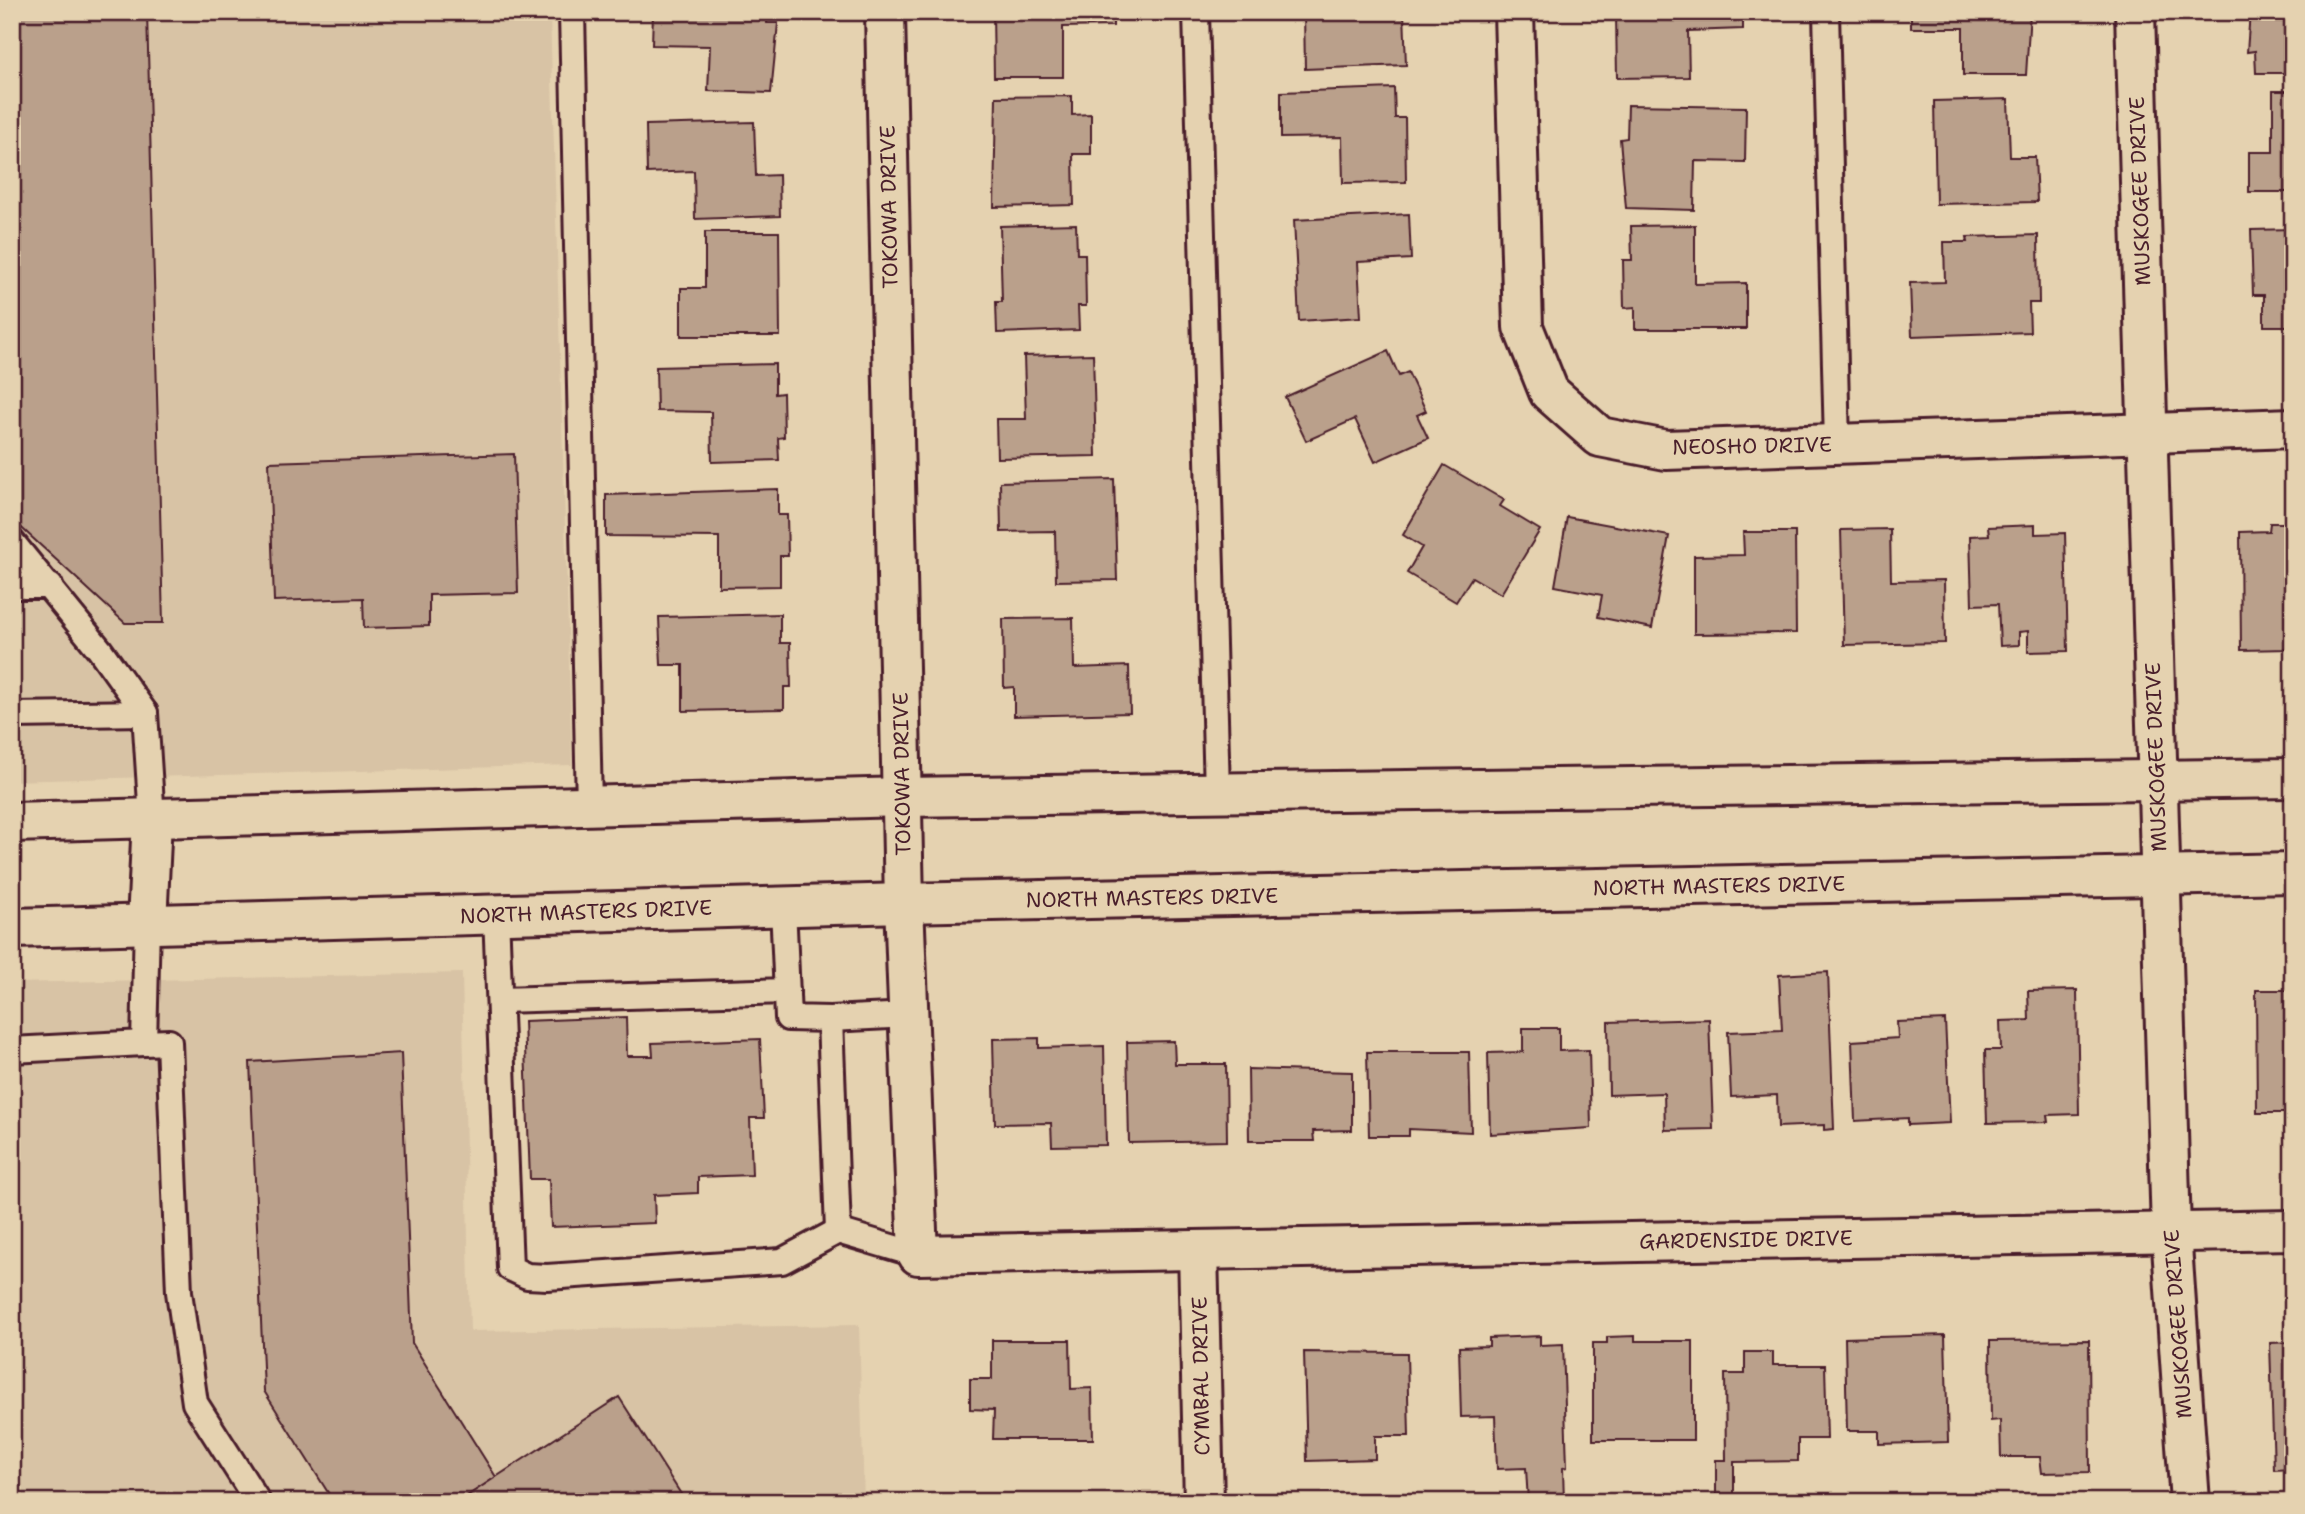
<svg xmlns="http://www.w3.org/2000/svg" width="2305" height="1514" font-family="'Shantell Sans',sans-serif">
<rect width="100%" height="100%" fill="#e5d2b0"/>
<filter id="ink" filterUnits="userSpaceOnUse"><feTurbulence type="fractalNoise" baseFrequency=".0143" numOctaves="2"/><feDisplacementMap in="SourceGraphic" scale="14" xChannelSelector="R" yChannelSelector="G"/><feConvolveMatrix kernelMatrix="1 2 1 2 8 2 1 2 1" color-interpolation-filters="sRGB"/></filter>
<g filter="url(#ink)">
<!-- built -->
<g fill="#d8c3a5">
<path d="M12,12H550L572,765L12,781Z"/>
<path d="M462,973L470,1331L859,1325L864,1502H12V983Z"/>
</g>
<!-- building -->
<g fill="#baa08b" stroke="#4a1f2b" stroke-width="2">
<path d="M12,12H147L163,623H125L13,520Z"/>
<path d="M653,12H767V23H778L771,93L708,91L710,46L652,45Z"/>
<path d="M993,12H1113V26L1063,27V77H994Z"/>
<path d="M1304,12H1404L1406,65L1305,69Z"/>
<path d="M1627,12H1743V29L1688,31L1689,77L1617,78L1616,14Z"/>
<path d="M1911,12H2030L2026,75H1963V28H1911Z"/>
<path d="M2250,12H2293V73H2256L2255,51L2247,52Z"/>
<path d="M1394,88L1395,118H1405L1406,182L1343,183L1342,137L1281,138V92Z"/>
<path d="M2273,91H2293V192H2249V152H2273Z"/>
<path d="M1072,96V115L1091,114V154H1073L1074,205L994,207L996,97Z"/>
<path d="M2008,99L2010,157H2035L2037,202L1936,204L1934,101Z"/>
<path d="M1628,105L1746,107L1745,162L1695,161L1694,210L1626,208L1620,139L1627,138Z"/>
<path d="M754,122L756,176L779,175L780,216L695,219L694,171L647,173L646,125Z"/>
<path d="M1409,214L1411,259L1358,262L1361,317L1299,321L1294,220Z"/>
<path d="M1076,224L1077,254H1085L1086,306H1078L1079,330L997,333L996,302H1002L1000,226Z"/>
<path d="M1695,225V284L1746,283V329H1635V307L1624,308L1623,260H1632L1631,226Z"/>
<path d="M2293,229V326H2264V295H2253L2251,230Z"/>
<path d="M705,232H779L780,336H681V288H705Z"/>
<path d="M2038,235L2039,303H2029L2030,332L1912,336L1910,283L1945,282L1944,242H1968L1967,237Z"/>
<path d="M1388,351L1399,376L1408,372L1426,411L1417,415L1428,438L1375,462L1355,419L1306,441L1285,397Z"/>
<path d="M1093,354L1096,456L997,458L996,419H1026L1024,356Z"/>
<path d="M775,364V394L783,393L784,437L778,438L779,460L712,462L711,412L657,411L656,367Z"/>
<path d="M514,454L518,593L429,595V626L364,628L363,598L274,601L269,462Z"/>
<path d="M1444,465L1504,500L1500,506L1540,530L1501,594L1472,577L1456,602L1407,573L1422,547L1403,535Z"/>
<path d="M1114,479L1117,580L1056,581L1055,531L1001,532L1000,482Z"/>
<path d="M778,489V515H787L788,556H780V586L719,587V537L606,536V495Z"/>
<path d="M1567,517L1669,536L1652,628L1598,617L1602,595L1555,586Z"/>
<path d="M2270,523H2293L2289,649L2241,650L2240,532L2269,531Z"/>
<path d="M2035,525V534L2065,533L2068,651L2028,652V631L2019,632V645L2000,646L1998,604L1972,605L1970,536L1989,535L1988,527Z"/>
<path d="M1890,529L1891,581L1944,580L1945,643L1844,645L1841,530Z"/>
<path d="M1743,532H1795L1796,633L1694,634V556L1744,555Z"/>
<path d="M780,614V643H790L791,687H784V709L683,711V665H661L659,617Z"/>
<path d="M1073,618L1074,668L1129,666L1130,713L1014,716V687L1004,688L1003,619Z"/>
<path d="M1828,972L1834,1129L1824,1130V1125L1778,1127L1777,1095L1731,1097L1728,1032L1782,1030L1779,975Z"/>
<path d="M2077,990L2079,1114L2047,1115L2048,1122L1987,1123L1985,1050H2001L2000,1021L2029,1020L2028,991Z"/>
<path d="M2256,990H2293V1122H2287V1113H2257Z"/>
<path d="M626,1017L627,1056H653L652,1043L760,1039L764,1118H750L752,1175L698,1177V1193L654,1195L655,1223L551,1227L549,1179H530L524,1021Z"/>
<path d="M1709,1019L1713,1129L1665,1130L1664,1093L1609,1095L1608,1022Z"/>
<path d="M1945,1020L1950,1123L1908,1125V1118L1855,1121L1852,1041L1898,1038L1897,1022Z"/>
<path d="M1523,1028H1559V1051L1589,1050L1591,1128L1490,1134L1488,1053L1523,1052Z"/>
<path d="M1039,1038V1048L1104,1046L1106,1145L1052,1146L1051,1123L995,1124L993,1039Z"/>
<path d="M1174,1041L1175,1064H1226L1227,1141L1129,1143L1127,1042Z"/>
<path d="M1367,1052H1469L1471,1132L1409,1129V1136H1369Z"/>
<path d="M401,1053L412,1343L496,1477L458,1502H334L264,1391L250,1062Z"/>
<path d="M1248,1069L1352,1072V1130L1313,1131L1314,1141H1249Z"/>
<path d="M1945,1335L1948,1442L1879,1444V1431H1847L1845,1338Z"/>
<path d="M1540,1336V1345L1563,1344L1567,1467L1563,1468L1564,1502H1528L1526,1468L1497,1469L1495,1416L1461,1417L1459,1347L1489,1346V1338Z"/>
<path d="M1635,1336V1341H1693V1440H1593V1343H1607V1337Z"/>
<path d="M992,1340H1070L1071,1389L1092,1388L1093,1439H993L994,1410L970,1409V1379H992Z"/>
<path d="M2089,1340L2090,1472L2042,1473L2040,1457H2001L2000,1420L1991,1421L1990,1341Z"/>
<path d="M2293,1342V1469L2274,1470L2270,1343Z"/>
<path d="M1304,1352L1407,1353L1409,1436H1375V1459L1307,1461Z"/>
<path d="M1745,1352H1773V1365H1825L1827,1439H1798V1461L1734,1462V1494L1716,1495V1460H1726L1725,1374H1745Z"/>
<path d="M619,1397L686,1502H458L496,1477Z"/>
</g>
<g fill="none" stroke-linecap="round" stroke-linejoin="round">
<!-- lane casing -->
<g stroke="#4a1f2b" stroke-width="30">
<g id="lane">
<path d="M572,12L589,806"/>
<path d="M1196,12L1217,793"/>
<path d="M1826,12L1837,444"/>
<path d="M12,542L100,650L145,713L152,819"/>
<path d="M12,586H50"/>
<path d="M12,715L145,713"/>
<path d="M783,906L788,1018L830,1019L838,1231"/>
<path d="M496,914L510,1268L527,1276L547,1277L782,1261L838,1231L918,1255"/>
<path d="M147,923L144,1043L169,1042L179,1292L195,1403L258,1502"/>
<path d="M501,1000L787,991"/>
<path d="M830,1019L909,1015"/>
<path d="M12,1050L144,1043"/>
</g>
</g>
<!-- street casing -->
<g stroke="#4a1f2b" stroke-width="44">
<g id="street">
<path d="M885,12L904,903L918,1255L2293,1230"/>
<path d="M1514,12L1523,327L1549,392L1600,437L1666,450L2293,428"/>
<path d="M2135,12L2171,1232L2190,1502"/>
<path d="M1198,1250L1204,1502"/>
</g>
</g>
<!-- secondary casing -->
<g stroke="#4a1f2b" stroke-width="44">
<g id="secondary">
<path d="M12,822L903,797L2293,778"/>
<path d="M147,923L152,819"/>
<path d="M12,928L904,903L2293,873"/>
</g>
</g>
<!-- lane -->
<use href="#lane" stroke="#e5d2b0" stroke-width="24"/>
<!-- street -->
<use href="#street" stroke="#e5d2b0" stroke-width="38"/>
<!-- secondary -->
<use href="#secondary" stroke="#e5d2b0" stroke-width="38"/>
</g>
</g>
<g text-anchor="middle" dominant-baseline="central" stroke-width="5" stroke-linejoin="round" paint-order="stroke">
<!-- street labels -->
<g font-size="21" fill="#4a1f2b" stroke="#e5d2b0">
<text transform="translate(2140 191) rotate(-92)">MUSKOGEE DRIVE</text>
<text transform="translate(889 207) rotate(-91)">TOKOWA DRIVE</text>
<text transform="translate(1752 446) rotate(-1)">NEOSHO DRIVE</text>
<text transform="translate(2156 757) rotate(-92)">MUSKOGEE DRIVE</text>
<text transform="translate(902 774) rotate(-91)">TOKOWA DRIVE</text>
<text transform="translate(1719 886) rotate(-1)">NORTH MASTERS DRIVE</text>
<text transform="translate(1152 898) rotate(-1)">NORTH MASTERS DRIVE</text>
<text transform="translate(586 912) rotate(-2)">NORTH MASTERS DRIVE</text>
<text transform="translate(1746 1240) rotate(-1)">GARDENSIDE DRIVE</text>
<text transform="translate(2178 1324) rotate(-94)">MUSKOGEE DRIVE</text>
<text transform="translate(1201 1376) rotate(-91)">CYMBAL DRIVE</text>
</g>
</g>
<!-- margin -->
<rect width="2305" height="1514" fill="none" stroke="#e5d2b0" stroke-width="42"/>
<rect x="21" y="21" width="2263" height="1472" fill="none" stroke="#4a1f2b" stroke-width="2.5" filter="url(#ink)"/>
</svg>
